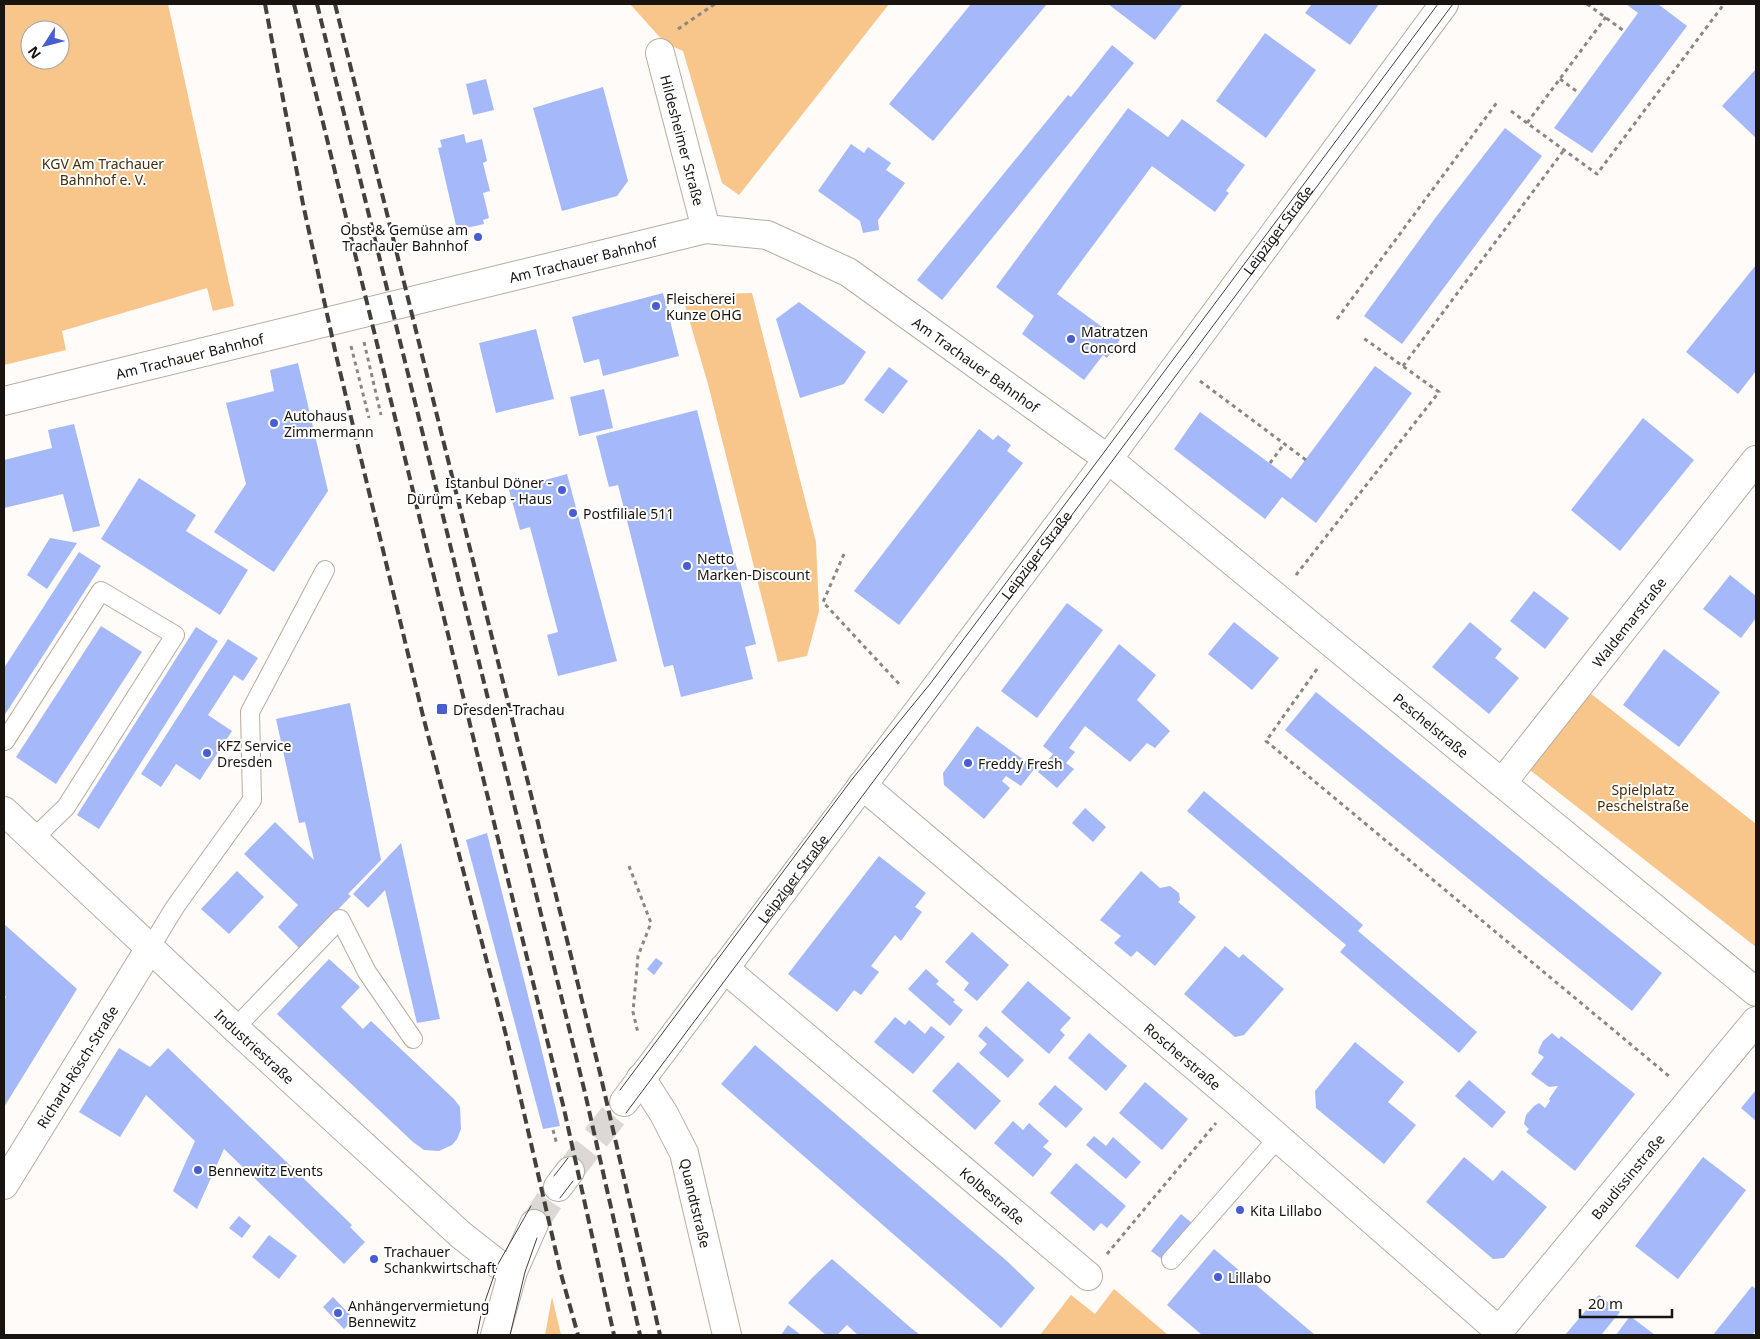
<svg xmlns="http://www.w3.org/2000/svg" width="1760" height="1339" font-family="'Noto Sans',sans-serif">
<rect width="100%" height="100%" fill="#fefbf8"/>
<!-- green -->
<g fill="#f8c58b" fill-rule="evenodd">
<path d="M4,4H168L234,306L213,311L207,288L62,331L66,350L4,365ZM30,30H60V60H30Z"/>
<path d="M630,4H889L739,195L722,183L683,51L665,43Z"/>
<path d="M752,293L816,542L819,611L807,656L778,662L708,384L682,295Z"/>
<path d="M1590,693L1756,824V947L1530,770Z"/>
<path d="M1114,1289L1168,1335H1040L1071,1295L1095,1314Z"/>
<path d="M552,1297L561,1335H545Z"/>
</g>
<!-- building -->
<g fill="#a4b8fa">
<path d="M971,4H1047L933,141L889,104Z"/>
<path d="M1108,4H1183L1155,40Z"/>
<path d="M1312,4H1379L1350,45L1305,13Z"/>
<path d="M1626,4H1658L1687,26L1592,153L1554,128L1638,13Z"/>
<path d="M1265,33L1316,70L1266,138L1216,101Z"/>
<path d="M1112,45L1134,63L942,300L917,280L1068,95L1071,97Z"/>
<path d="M1756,69V138L1722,106Z"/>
<path d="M486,79L494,110L473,115L466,84Z"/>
<path d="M603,87L628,181L617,196L562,211L533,108Z"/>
<path d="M1128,108L1168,137L1182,119L1245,165L1226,191L1229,193L1215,212L1152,166L1057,294L1120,340L1107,358L1103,355L1084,380L1022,334L1034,316L996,287Z"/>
<path d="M1505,128L1542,156L1402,344L1364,316L1436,217Z"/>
<path d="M464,134L466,143L482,139L487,161L483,163L490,191L483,193L489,218L483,220L484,224L457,230L438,148L442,147L440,140Z"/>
<path d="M851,144L864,153L868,147L891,163L886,170L905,183L878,220L879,230L863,233L860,221L818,191Z"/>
<path d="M1756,265V371L1738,394L1686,352Z"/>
<path d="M663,293L679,356L603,376L599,359L584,363L572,317Z"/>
<path d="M799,302L866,352L844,384L800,398L776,319Z"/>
<path d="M536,329L554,399L496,413L479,343Z"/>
<path d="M298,363L328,491L274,572L214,532L246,484L226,403L274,391L270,370Z"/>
<path d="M1375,366L1412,393L1316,523L1282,497L1265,519L1174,449L1200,412L1291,479Z"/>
<path d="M889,367L908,381L883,414L864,400Z"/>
<path d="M604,389L613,428L579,436L570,397Z"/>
<path d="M697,410L756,644L745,647L753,679L681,697L673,665L664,667L618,485L609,487L596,436Z"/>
<path d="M1643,418L1694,460L1620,551L1571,510Z"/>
<path d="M74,424L100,526L73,532L63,494L4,508V460L52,448L48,430Z"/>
<path d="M979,429L993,440L998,435L1011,445L1007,451L1023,463L899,625L854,591Z"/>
<path d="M567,474L617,661L558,676L547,635L558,632L530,527L520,530L509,490Z"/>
<path d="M139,478L196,515L186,531L248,570L220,615L101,539Z"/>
<path d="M50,538L77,543L47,589L27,575Z"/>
<path d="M79,552L101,566L4,716V668Z"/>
<path d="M1730,575L1756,596V618L1741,638L1703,609Z"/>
<path d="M1534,591L1569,618L1545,649L1510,621Z"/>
<path d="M1067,603L1103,630L1037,718L1001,691Z"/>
<path d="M1234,622L1279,658L1252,690L1208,654Z"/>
<path d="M1470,622L1502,649L1495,658L1519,678L1489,714L1432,667Z"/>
<path d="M101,626L142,652L56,784L16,757Z"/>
<path d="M196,627L218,641L99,829L77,815Z"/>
<path d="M228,639L258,658L243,681L234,675L208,715L232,731L200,780L176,764L161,787L141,774Z"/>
<path d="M1119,644L1156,675L1137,700L1170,731L1155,748L1147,743L1130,762L1085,726L1069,748L1075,752L1066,763L1074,769L1057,788L1038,772L1053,754L1043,746Z"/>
<path d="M1664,649L1720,692L1679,747L1623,705Z"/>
<path d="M1316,692L1662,973L1632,1011L1285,730Z"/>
<path d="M350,703L381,860L348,894L351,896L300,949L278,927L298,905L244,854L275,822L314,860L305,822L299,823L276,719Z"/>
<path d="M977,726L1035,768L1021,786L1006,776L1002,781L1010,788L984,819L944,785L943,773Z"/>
<path d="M1204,791L1363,925L1358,931L1477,1032L1459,1053L1340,952L1346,945L1187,811Z"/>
<path d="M1085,808L1106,827L1093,842L1072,823Z"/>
<path d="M487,833L539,1039L560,1126L543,1129L466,840Z"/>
<path d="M401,843L440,1019L417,1023L385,890L368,908L353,894Z"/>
<path d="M879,856L926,893L915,907L922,912L901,941L895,935L871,966L879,972L861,995L854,990L837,1012L788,974Z"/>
<path d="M237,871L264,897L229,934L201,909Z"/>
<path d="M1141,871L1160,888L1170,886L1179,893L1180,900L1178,902L1196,917L1155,966L1137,951L1131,957L1114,943L1121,936L1100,920Z"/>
<path d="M4,924L77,989L4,1107V1000L6,997L4,995Z"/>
<path d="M972,932L1009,965L977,1001L964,990L969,983L945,962Z"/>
<path d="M1225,946L1239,958L1243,954L1284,989L1244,1035L1235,1037L1184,994Z"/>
<path d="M656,958L663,963L654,975L647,969Z"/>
<path d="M329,959L360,987L341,1007L363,1029L371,1021L454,1099L460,1107L461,1129L457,1139L452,1145L439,1151L424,1150L413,1142L277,1014Z"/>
<path d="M926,969L939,981L936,984L955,1000L953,1002L963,1010L950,1026L908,989Z"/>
<path d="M1028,981L1071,1018L1060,1030L1065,1035L1049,1054L1001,1012Z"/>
<path d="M895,1017L905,1025L909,1020L925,1034L931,1026L945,1037L913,1074L874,1042Z"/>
<path d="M986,1026L1024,1060L1008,1078L979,1053L987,1044L978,1036Z"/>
<path d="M1089,1033L1127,1066L1106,1091L1068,1058Z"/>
<path d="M1552,1033L1559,1039L1561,1036L1635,1094L1575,1171L1526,1132L1529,1129L1524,1124L1526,1115L1534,1106L1539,1103L1545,1108L1550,1101L1549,1099L1558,1086L1549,1087L1531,1074L1544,1057L1538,1053L1540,1047L1543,1041Z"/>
<path d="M1355,1042L1404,1082L1388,1102L1416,1125L1384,1164L1316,1108L1315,1091Z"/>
<path d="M755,1045L1008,1262L1035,1288L1001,1328L721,1084Z"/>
<path d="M119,1048L150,1067L168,1048L352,1225L350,1227L365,1242L344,1264L224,1149L197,1209L173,1191L195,1141L146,1095L120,1137L79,1112Z"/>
<path d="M958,1062L1001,1101L975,1130L932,1091Z"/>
<path d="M1469,1080L1506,1112L1492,1128L1455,1096Z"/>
<path d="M1145,1082L1188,1119L1162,1150L1119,1113Z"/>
<path d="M1055,1085L1083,1109L1066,1128L1038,1104Z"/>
<path d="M1756,1090V1121L1741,1108Z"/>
<path d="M1013,1121L1023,1130L1029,1123L1049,1141L1043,1147L1052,1154L1033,1177L994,1143Z"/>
<path d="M1094,1136L1106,1146L1113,1137L1141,1162L1126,1179L1086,1145Z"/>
<path d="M1464,1157L1493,1181L1502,1170L1547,1207L1504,1258L1493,1259L1426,1202Z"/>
<path d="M1703,1157L1746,1190L1678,1279L1635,1246Z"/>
<path d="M1076,1163L1126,1206L1107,1228L1101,1223L1094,1231L1050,1193Z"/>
<path d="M1181,1214L1193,1224L1163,1260L1151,1251Z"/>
<path d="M239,1216L251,1226L242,1238L229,1228Z"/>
<path d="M269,1235L297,1256L279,1279L252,1257Z"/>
<path d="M1214,1249L1315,1335H1202L1167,1305Z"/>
<path d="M832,1259L911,1328L920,1335H858L847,1325L837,1335H826L788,1303L813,1277Z"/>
<path d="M1752,1286L1756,1289V1330L1752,1335H1713Z"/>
<path d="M1599,1295L1620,1312L1601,1335H1565Z"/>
<path d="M333,1297L354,1319L344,1329L323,1307Z"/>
<path d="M1630,1316L1655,1335H1616Z"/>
<path d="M788,1325L801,1335H781Z"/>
</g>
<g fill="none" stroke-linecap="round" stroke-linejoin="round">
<!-- secondary-tunnel -->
<g stroke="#dcd8d5" stroke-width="28" stroke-dasharray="28 14" stroke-linecap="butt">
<path d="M570,1171L624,1102"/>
<path d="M534,1224L558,1187"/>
</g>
<!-- lane casing -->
<g stroke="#b9ac9e" stroke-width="20">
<g id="lane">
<path d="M5,741L101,591L175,635L66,807L33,839"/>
<path d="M150,948L175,907L252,800L250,712L325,570"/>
<path d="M235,1028L340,919L367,972L413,1039"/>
<path d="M1171,1260L1278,1138"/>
</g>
</g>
<!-- street casing -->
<g stroke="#b9ac9e" stroke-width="30">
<g id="street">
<path id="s1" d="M660,53L706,229"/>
<path id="s2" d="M1502,783L1756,460"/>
<path id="s3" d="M862,785L1235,1100L1499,1331L1756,1021"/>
<path id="s4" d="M724,968L1088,1276"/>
<path id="s5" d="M641,1078L664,1114L684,1153L727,1335"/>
<path id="s6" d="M4,1185L150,948"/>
</g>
</g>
<!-- secondary casing -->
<g stroke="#b9ac9e" stroke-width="30">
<g id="secondary">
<path id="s7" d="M4,401L706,229L767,235L848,272L1108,459L1756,992"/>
<path id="s8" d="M4,811L235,1028L461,1235L498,1264L513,1271"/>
<path id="s9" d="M624,1102L1108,459L1444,4"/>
<path d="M558,1187L570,1171"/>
<path d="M495,1335L513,1271L534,1224"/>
</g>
</g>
<!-- path -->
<g stroke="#8b8783" stroke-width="3" stroke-dasharray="4 4" stroke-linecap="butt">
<path d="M1587,4L1624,31"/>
<path d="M1606,17L1527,123L1597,174L1724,4"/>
<path d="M678,29L715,4"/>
<path d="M1560,79L1579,93"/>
<path d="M1511,111L1527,123"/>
<path d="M1337,319L1498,101"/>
<path d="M364,342L381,415"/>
<path d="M351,346L369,418"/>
<path d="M1403,366L1564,150"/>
<path d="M1200,381L1306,460"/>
<path d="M1270,463L1284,444"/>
<path d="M844,554L823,602L901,686"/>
<path d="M1296,575L1439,392L1362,337"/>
<path d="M1317,669L1266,741L1670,1077"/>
<path d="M629,866L651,923L638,956L633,1012L638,1033"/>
<path d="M553,1130L557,1145"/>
<path d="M1107,1254L1216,1123"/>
</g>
<!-- lane -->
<use href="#lane" stroke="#fff" stroke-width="18"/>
<!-- street -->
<use href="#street" stroke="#fff" stroke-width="28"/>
<!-- secondary -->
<use href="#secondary" stroke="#fff" stroke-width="28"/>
<!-- tram -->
<g stroke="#44403b" stroke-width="1">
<path d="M620,1090L853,778L930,684L1102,455L1438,4"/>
<path d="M626,1113L1453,4"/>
<path d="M554,1176L568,1158"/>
<path d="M560,1198L573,1181"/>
<path d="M477,1335L482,1310L498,1264L531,1206"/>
<path d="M510,1335L525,1272L537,1238"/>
</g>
<!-- rail -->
<g stroke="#44403b" stroke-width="4" stroke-dasharray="10 5" stroke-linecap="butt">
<path d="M265,4L303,204L336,355L423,716L507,1039L561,1274L578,1335"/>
<path d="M294,4L564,1109L614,1335"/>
<path d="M317,4L585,1093L640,1335"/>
<path d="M335,4L600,1073L660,1335"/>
</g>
</g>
<!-- markers -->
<g fill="#485dd1" stroke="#fff" stroke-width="2">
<circle cx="478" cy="237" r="5"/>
<circle cx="656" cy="306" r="5"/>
<circle cx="1071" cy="339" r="5"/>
<circle cx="274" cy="423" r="5"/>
<circle cx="562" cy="490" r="5"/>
<circle cx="573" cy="513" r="5"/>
<circle cx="687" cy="566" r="5"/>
<rect x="436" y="703" width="12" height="12" rx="2.5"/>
<circle cx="207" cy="753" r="5"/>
<circle cx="968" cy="763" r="5"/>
<circle cx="198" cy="1170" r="5"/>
<circle cx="1240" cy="1210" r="5"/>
<circle cx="374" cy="1259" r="5"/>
<circle cx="1218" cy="1277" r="5"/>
<circle cx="338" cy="1313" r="5"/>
</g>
<g text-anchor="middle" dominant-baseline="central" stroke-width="4" stroke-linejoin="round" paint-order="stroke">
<!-- street labels -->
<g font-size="14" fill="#19140f" stroke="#fff">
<text stroke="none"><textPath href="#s1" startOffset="90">Hildesheimer Straße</textPath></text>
<text stroke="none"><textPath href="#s9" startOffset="1090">Leipziger Straße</textPath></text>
<text stroke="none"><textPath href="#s7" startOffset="596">Am Trachauer Bahnhof</textPath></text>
<text stroke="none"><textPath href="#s7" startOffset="191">Am Trachauer Bahnhof</textPath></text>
<text stroke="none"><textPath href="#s7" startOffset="1031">Am Trachauer Bahnhof</textPath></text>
<text stroke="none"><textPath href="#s9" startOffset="685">Leipziger Straße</textPath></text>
<text stroke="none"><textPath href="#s2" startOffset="205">Waldemarstraße</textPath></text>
<text stroke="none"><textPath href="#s7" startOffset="1612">Peschelstraße</textPath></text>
<text stroke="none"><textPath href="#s9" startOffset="280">Leipziger Straße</textPath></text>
<text stroke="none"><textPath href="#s8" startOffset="344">Industriestraße</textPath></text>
<text stroke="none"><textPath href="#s3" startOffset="420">Roscherstraße</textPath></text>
<text stroke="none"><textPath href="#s6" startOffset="139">Richard-Rösch-Straße</textPath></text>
<text stroke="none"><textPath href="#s3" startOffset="1040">Baudissinstraße</textPath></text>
<text stroke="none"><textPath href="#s4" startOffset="352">Kolbestraße</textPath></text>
<text stroke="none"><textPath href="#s5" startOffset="138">Quandtstraße</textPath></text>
</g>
<!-- park labels -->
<g font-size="14" fill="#472d0b" stroke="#fff">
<text x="103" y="163">KGV Am Trachauer<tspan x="103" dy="16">Bahnhof e. V.</tspan></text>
<text x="1643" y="789">Spielplatz<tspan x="1643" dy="16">Peschelstraße</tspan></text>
</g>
<!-- poi labels -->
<g font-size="14" fill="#19140f" stroke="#fff" text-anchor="start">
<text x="468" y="229" text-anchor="end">Obst &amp; Gemüse am<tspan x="468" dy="16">Trachauer Bahnhof</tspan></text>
<text x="666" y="298">Fleischerei<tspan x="666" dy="16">Kunze OHG</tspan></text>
<text x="1081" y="331">Matratzen<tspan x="1081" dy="16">Concord</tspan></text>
<text x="284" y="415">Autohaus<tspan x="284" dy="16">Zimmermann</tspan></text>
<text x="552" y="482" text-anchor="end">Istanbul Döner -<tspan x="552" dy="16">Dürüm - Kebap - Haus</tspan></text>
<text x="583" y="513">Postfiliale 511</text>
<text x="697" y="558">Netto<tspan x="697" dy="16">Marken-Discount</tspan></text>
<text x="453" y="709">Dresden-Trachau</text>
<text x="217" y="745">KFZ Service<tspan x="217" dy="16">Dresden</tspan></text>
<text x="978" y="763">Freddy Fresh</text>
<text x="208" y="1170">Bennewitz Events</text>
<text x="1250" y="1210">Kita Lillabo</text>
<text x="384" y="1251">Trachauer<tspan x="384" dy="16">Schankwirtschaft</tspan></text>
<text x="1228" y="1277">Lillabo</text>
<text x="348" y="1305">Anhängervermietung<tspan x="348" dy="16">Bennewitz</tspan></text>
</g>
</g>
<!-- border -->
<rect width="1760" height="1339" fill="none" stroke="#19140f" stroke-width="10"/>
<!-- north arrow -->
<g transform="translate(45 45) rotate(234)"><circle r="24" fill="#ffffff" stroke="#a3a19f"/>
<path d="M0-4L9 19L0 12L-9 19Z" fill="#485dd1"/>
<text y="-8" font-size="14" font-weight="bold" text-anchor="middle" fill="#19140f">N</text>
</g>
<!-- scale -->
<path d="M1580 1309v8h92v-8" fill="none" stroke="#19140f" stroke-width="2.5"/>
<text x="1588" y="1309" font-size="15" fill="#19140f" stroke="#ffffff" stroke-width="4" paint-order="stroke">20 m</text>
</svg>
